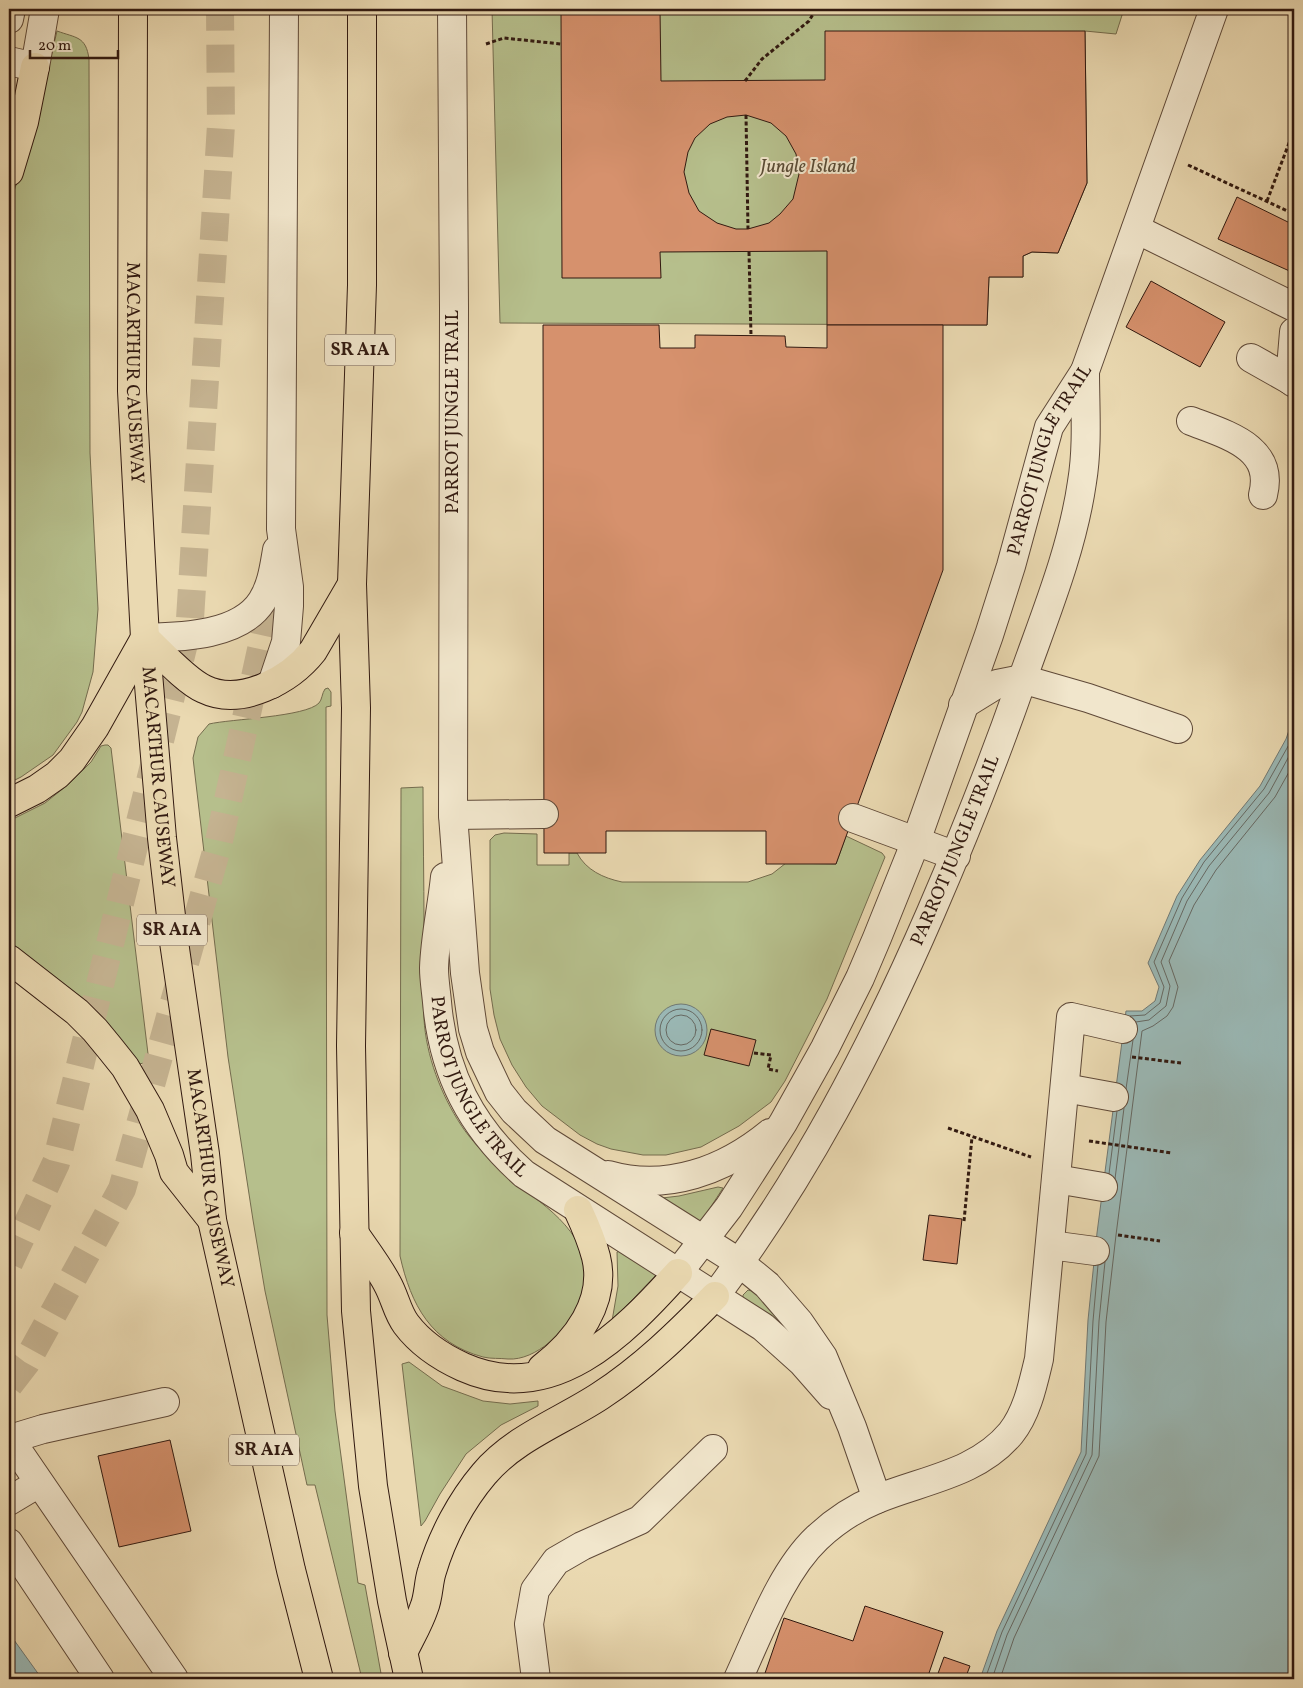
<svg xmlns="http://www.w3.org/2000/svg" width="1303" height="1688" font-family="Vollkorn,serif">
<rect width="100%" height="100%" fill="#ead9b1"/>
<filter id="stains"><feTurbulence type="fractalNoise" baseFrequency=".004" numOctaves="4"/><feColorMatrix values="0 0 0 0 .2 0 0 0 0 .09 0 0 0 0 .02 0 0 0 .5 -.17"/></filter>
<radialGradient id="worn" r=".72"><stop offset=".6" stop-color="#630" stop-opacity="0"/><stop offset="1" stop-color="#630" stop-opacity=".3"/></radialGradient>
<!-- green -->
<g fill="#b6bf8c" stroke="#746c4e">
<path d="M492,9H1124L1116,34L1085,31L1087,183L1058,253L1032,252L1023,256V277H989L987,325L500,323Z"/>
<path d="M57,31C76,38 86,36 89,59L90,453L98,609L93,672L82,712L77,722L53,755L21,777L9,783V208L38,112Z"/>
<path d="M328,688L331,692V706L326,707L327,1315L335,1411L358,1583L365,1585L382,1679H362L315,1485H307L265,1291L253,1220L228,1057L193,758L198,737L209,724C230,719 306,717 319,703C322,700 322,693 325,689Z"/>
<path d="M105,745H108L111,748L149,1062L139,1064L109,1025L96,1012L9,943V821L45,803L70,783L91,762L101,746Z"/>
<path d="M423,787C423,834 424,880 424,926C424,957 422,988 424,1019C426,1055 441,1095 461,1125C469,1138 488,1158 499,1169C533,1200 580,1221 587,1271C588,1278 584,1303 581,1308C566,1330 536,1361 508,1359C500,1358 491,1359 483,1357C431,1343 411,1305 400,1256L401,788Z"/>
<path d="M504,833L537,834V865H569V853H577C586,870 603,878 622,882H748L772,874L786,863L836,864L846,836L882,853L885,857L827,999L785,1081L771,1102L739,1126L701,1147L666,1155H643L611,1149L597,1144L580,1135L542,1106L526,1087L512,1065L500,1039L494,1015L490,989V840L495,835Z"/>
<path d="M718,1187L723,1188L703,1219L697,1222L662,1198L679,1196Z"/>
<path d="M620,1251L657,1274L612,1321L618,1286L617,1252Z"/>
<path d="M748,1290C760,1291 793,1332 802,1342L743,1301V1295Z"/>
<path d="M409,1362L442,1386L483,1401L510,1404L538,1401V1406L501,1425L466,1454L440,1494L425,1521L421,1526L402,1364Z"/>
</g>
<!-- water -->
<g fill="#9ab8b5" stroke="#707873">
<path d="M1294,716V1679H980L997,1631L1081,1452L1088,1320L1097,1233L1126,1011H1142L1155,1001L1159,987L1148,963L1177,896L1200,860L1260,786L1286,739Z"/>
<circle cx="681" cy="1030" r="26"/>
<path d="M9,1633L42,1679H9Z"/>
</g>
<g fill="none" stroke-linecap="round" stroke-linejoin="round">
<!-- shore -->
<g stroke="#666862" stroke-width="1">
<circle cx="681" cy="1030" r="21"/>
<circle cx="681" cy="1030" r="15"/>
<path d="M1130,1016L1145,1015L1160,1003L1164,987L1154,962L1182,898L1204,862L1264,789L1291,741L1294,731"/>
<path d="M1136,1022L1149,1020L1166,1006L1170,986L1161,962L1187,901L1209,866L1269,793L1294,747"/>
<path d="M1126,1089L1133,1040"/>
<path d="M1109,1174L1117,1111"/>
<path d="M1115,1179L1124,1108"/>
<path d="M985,1679L1002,1632L1086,1454L1093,1321L1098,1265"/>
<path d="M992,1679L1007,1635L1092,1455L1099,1321L1105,1262"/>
<path d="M1000,1679L1014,1638L1099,1456L1106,1322L1116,1235L1142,1031L1153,1026L1167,1016L1173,1007L1178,987L1169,961L1194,905L1216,870L1275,797L1294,763"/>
</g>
</g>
<!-- building -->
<g fill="#d6916d" stroke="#311910" fill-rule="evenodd">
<path d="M561,10H660L661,81L825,80V31H1085L1087,183L1058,253L1032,252L1023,256V277H989L987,325H827V251L660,252L661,278H562ZM746,115L771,123L786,136L796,154L799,174L793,199L780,214L769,223L748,229H736L717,223L699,211L689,193L684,172L688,152L695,138L710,124L727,117Z"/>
<path d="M1237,197L1294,225V273L1218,239Z"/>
<path d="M1151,281L1225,322L1200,367L1126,327Z"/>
<path d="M543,325H659L660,348H695V335L785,336L786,347L827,348V325H943V570L836,864H766V831H606V853H544Z"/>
<path d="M711,1029L756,1040L749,1066L704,1055Z"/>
<path d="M929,1215L962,1219L957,1264L923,1260Z"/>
<path d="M170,1440L191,1531L119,1547L98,1456Z"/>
<path d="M865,1606L943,1632L927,1679H763L784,1618L853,1641Z"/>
<path d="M944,1657L970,1666L965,1679H936Z"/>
</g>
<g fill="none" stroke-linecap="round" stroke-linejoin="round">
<!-- highway-tunnel -->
<g stroke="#c5b391" stroke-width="28" stroke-dasharray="28 14" stroke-linecap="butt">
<path d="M9,1263L56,1163L190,619L221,125L220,9"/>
<path d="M9,1385L26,1363L122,1189L219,841L277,577"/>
</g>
<!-- minor casing -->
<g stroke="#5f4938" stroke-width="30">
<g id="minor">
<path d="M452,9L454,308L453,815L465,973L473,1029L480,1052L499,1092L514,1111L545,1140L740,1263L767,1285L799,1322L823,1357L852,1427L877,1499"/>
<path d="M9,19L11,9"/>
<path d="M9,61L35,67L45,9"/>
<path d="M1136,229L1294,307"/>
<path d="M1294,332L1290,380L1294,383"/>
<path d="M1251,358L1290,380"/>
<path d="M1191,421C1227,435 1275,447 1263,495"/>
<path d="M145,638C181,637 240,636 262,601C272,585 274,567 277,550"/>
<path d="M272,684L286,642L289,606V587L281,529L284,9"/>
<path d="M963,705L997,684L1022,679L1088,698L1178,729"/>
<path d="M453,815L544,814"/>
<path d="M853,818L956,856"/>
<path id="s1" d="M445,877C442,907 435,937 434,968C434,979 436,991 437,1002C443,1073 471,1127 524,1174L763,1327L802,1362L831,1395"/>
<path d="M1065,1088L1114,1097"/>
<path d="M608,1175C667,1192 725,1170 770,1133"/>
<path d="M1056,1179L1103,1187"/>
<path d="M1050,1245L1095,1251"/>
<path id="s2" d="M678,1273L729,1207L783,1123L825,1048L860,978L877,938L916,841L989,635L1011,566L1049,427L1085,371L1214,9"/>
<path id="s3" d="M715,1296C804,1178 872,1048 931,912C963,838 993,763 1020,686C1043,620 1072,552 1082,482C1088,446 1085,407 1085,371"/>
<path d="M9,1438L174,1679"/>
<path d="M10,1439L43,1429L165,1402"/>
<path d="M9,1501L39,1483"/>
<path d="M9,1543L100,1679"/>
<path d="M536,1679L529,1624L535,1590L556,1561L582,1546L640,1520L713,1449"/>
<path d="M738,1679C759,1634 781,1572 817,1538C834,1522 855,1508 877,1499C923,1480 977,1474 1011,1433C1027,1413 1033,1384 1039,1359L1071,1017L1123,1029"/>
</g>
</g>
<!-- highway casing -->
<g stroke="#311910" stroke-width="30">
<g id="highway">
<path id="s4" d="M133,9L132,391L145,638L162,838L174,942L205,1154L212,1220L291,1570L319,1679"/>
<path d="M362,9V285L352,584L356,708L351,1046L356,1311L373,1486L392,1601L409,1679"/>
<path d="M9,172L24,122L35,67"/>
<path d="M145,638C160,652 186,681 204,689C241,707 290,680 313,651L352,584"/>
<path d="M9,803L37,789L57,775L72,760L95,727L145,638"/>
<path d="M9,959L77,1012L95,1030L109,1047L125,1067L150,1110L169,1155L174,1172L212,1220"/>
<path d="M354,1233C365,1249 378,1266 387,1283C395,1297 397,1312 406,1324C421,1344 441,1357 463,1367C552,1407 623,1334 678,1273"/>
<path d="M542,1368C576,1342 607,1302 596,1257C592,1241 585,1225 578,1210"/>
<path d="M403,1653C410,1638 419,1623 424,1608C429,1596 428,1583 432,1571C442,1537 461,1501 484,1474C514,1438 562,1421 600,1396C643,1368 679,1333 715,1296"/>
</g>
</g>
<!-- path -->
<g stroke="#311910" stroke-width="3" stroke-dasharray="4 2.5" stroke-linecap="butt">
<path d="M616,9V10"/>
<path d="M486,44L504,38L561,44"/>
<path d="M745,81L762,59L809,21L816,9"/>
<path d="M746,115L748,229"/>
<path d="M1188,165L1294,214"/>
<path d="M1267,201L1294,130"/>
<path d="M749,252L751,336"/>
<path d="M754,1053L771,1055L768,1069L778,1071"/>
<path d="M1132,1057L1181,1063"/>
<path d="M948,1128L1031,1157"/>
<path d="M1089,1141L1172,1153"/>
<path d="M964,1221L972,1137"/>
<path d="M1118,1235L1160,1241"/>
</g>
<!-- minor -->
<use href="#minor" stroke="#f1e6cc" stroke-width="28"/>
<!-- highway -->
<use href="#highway" stroke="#ead9b1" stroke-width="28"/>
</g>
<g text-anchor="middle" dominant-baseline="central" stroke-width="4" stroke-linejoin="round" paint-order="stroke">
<!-- shield labels -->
<g fill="#f1e6cc" stroke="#6b5648" stroke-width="1">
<rect x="325" y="334.5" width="70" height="31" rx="4"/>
<rect x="137" y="914.5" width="70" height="31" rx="4"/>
<rect x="229" y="1434.5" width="70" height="31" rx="4"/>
</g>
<g font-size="18" font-weight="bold" fill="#311910">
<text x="360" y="350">SR A1A</text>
<text x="172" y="930">SR A1A</text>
<text x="264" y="1450">SR A1A</text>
</g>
<!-- park labels -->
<g font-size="19" font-style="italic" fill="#594b35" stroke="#f1e6cc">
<text x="808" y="167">Jungle Island</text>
</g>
<!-- street labels -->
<g font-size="19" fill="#311910" stroke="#f1e6cc">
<text stroke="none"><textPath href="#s4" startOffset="364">MACARTHUR CAUSEWAY</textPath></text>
<text transform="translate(453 412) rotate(-90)">PARROT JUNGLE TRAIL</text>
<text stroke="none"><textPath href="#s2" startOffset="900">PARROT JUNGLE TRAIL</textPath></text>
<text stroke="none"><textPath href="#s4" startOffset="769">MACARTHUR CAUSEWAY</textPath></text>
<text stroke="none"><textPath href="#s3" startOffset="508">PARROT JUNGLE TRAIL</textPath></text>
<text stroke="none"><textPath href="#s1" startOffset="222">PARROT JUNGLE TRAIL</textPath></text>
<text stroke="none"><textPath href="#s4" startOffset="1174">MACARTHUR CAUSEWAY</textPath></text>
</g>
</g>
<!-- margin -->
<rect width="1303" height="1688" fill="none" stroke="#ead9b1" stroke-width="30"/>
<rect x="10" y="10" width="1283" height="1668" fill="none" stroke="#311910" stroke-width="2.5"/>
<rect x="15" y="15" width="1273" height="1658" fill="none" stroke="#311910"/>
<!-- scale -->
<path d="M30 50v8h88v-8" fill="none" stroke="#311910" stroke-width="2.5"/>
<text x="38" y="50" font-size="15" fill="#311910" stroke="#f1e6cc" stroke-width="4" paint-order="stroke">20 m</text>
<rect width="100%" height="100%" filter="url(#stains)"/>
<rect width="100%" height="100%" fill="url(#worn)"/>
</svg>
